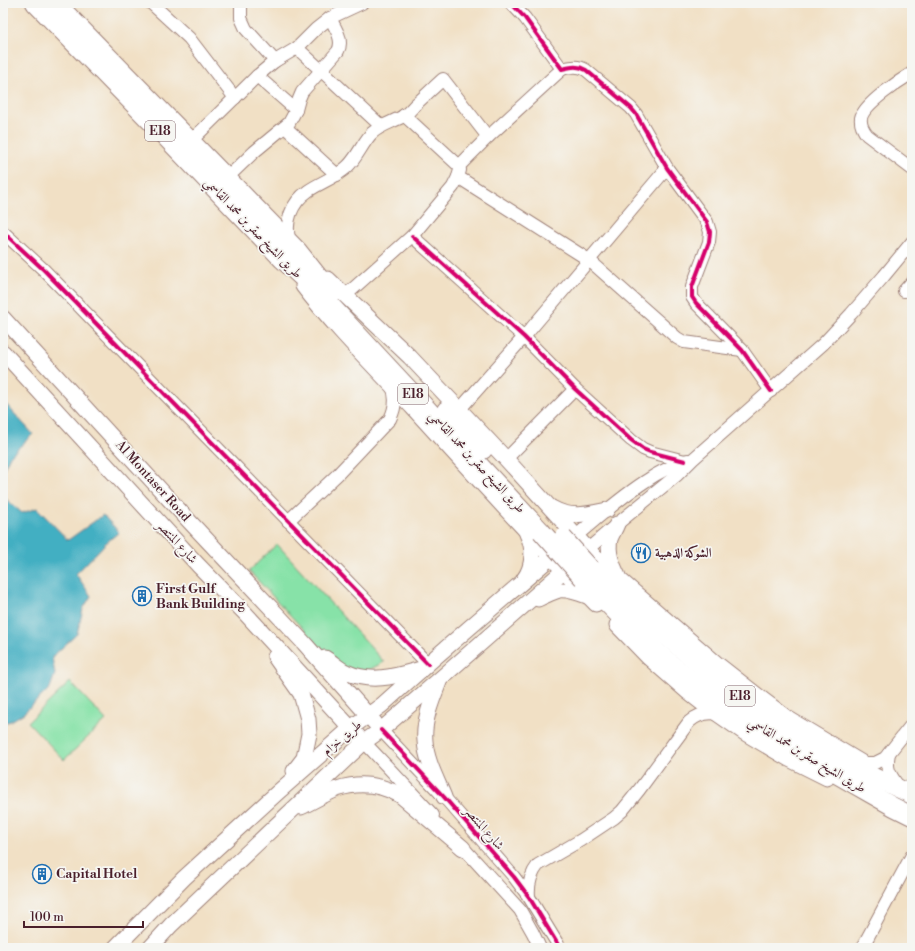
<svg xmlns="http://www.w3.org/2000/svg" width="915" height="951" font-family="'Libre Bodoni',Amiri,serif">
<rect width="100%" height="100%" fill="#f6f6f2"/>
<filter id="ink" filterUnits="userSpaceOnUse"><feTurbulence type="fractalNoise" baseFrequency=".025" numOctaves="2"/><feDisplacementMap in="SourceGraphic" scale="8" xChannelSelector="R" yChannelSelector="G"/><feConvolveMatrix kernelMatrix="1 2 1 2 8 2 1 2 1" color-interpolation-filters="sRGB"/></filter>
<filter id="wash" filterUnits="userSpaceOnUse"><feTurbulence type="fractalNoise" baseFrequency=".012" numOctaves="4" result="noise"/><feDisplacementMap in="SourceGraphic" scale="16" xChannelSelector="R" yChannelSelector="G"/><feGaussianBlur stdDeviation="0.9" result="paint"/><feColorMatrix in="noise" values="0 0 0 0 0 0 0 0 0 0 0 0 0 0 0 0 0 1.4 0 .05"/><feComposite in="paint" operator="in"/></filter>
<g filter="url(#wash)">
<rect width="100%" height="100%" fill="#f1e0c5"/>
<!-- green -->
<g fill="#87e2a8" stroke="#68806a">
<path d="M277,544L384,662L367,671L348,670L332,660L249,571Z"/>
<path d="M70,682L106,720L64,760L28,722Z"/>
</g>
<!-- water -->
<g fill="#43afc2" stroke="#466776">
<path d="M3,401L33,434L10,456L3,470Z"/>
<path d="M3,493L6,499L22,513L37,508L68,540L103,515L119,532L106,543L76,574L91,596L83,609L77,634L52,657L55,674L50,688L24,713L11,721L3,723Z"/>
</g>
</g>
<g filter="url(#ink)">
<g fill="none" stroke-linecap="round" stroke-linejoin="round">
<!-- minor casing -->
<g stroke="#9e8078" stroke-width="14">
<g id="minor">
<path d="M151,3L189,38L235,98"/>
<path d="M241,3V18L246,29L275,61"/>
<path d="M511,3L525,18L562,69C571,67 577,65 586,70L631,108L636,114L667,168L707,222L710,232L709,242L692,287V297L696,303L742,350L771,391"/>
<path d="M297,48L381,126"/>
<path d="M912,73C899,81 864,104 861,118C860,125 863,130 867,135L912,169"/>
<path d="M257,76L296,110"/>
<path d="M285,127L337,175"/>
<path d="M191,141L257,76L275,61L297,48L316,29L330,18L362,3"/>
<path d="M459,166L488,137L562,69"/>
<path d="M458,177L589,260L677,338L684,342L742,350"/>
<path d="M227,178L254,152L289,123L296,110L299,99L302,92L338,51C344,40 335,28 330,18"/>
<path d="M3,232L44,270L428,664"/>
<path d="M412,236L524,337L575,389L631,440L643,449L650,452L685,461"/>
<path d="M290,242C284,223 291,203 308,191C321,182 335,178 347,167C357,158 363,142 372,133C382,124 394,122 405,115C409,112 412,108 416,104C425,96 434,87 443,79L488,137"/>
<path d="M904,291L912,282"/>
<path d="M346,295L412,236L453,187L458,177L460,170L459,166L456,163L404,115"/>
<path d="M460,409L524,337L667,168"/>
<path d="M506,459L575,389"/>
<path d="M288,521L337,475L390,419C396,407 397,396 391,384"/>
<path d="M576,536C600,516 623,495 649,479C660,471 673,466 685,461L688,460"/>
<path d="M588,549L617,524L677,475L693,459L823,344L851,314L884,276L912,242"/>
<path d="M381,730L444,797L514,877L529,897L560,948"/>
<path d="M364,742L433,815"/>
<path d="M889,753C886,769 889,773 898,786"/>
<path d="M863,763H875L885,758L912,724"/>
<path d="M458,842L520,910L533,933L540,948"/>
<path d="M529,897C528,885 530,875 538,865L581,840L614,818L622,811L639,790L689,722C698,714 707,712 718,714"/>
<path d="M862,948L912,855"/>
</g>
</g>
<!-- major casing -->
<g stroke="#9e8078" stroke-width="17">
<g id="major">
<path d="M328,279L410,357L506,459L595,557L620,580L717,664L763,700L787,718L867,766"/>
<path d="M303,286C336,329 376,368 413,408C473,474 533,540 596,604"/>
<path d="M3,318L190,522L304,643L375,723"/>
<path d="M3,352L198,565L245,613L358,736"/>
<path d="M552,508C571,519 588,514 607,510"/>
<path d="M617,524C615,529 612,534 610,539C607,552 612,564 618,576"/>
<path d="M524,579C534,566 534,547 527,534"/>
<path d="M538,599C544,596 552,592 559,590C568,589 579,593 587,596"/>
<path d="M617,625L648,657L688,692L702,703L745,733L789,759L827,778"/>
<path d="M275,657L301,694L308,719L309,734L304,758L294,771"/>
<path d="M325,658C332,662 339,669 346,672C372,684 396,676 421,669"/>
<path d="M439,682C432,700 423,721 425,741C426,760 437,780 444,797"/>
<path d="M301,807C313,801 325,794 337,789C358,782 380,784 400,795L463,848"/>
<path d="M115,948L184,878L277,793L351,728L382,705L431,661L558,551"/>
<path d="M150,948L171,925L364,742L381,730L440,679L570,565"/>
</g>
</g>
<!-- highway casing -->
<g stroke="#9e8078" stroke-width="20">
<g id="highway">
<path d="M35,3L153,124L283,260L322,296L541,531"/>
<path d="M56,3L298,251L321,280L334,293"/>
<path d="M446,410L483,450"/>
<path d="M591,569C614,590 637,612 661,632C709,674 760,712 814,746C845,765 879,779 912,795"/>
<path d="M583,578C616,613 650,648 689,678C752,728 824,767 894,807L912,816"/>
</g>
</g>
<!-- minor -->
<use href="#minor" stroke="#fff" stroke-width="12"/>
<!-- major -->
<use href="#major" stroke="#fff" stroke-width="15"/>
<!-- highway -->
<use href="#highway" stroke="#fff" stroke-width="18"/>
<!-- highway-bridge casing -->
<g stroke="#9e8078" stroke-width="20" stroke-linecap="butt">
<g id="highway-bridge">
<path d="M541,531L583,578"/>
<path d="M563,538L591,569"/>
</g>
</g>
<!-- highway-bridge -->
<use href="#highway-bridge" stroke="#fff" stroke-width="18"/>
<!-- cycleway casing -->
<g stroke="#f6f6f2" stroke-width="6">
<g id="cycleway">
<path d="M511,3L525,18L562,69C571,67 577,65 586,70L631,108L636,114L667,168L707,222L710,232L709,242L692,287V297L696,303L742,350L771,391"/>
<path d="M3,232L44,270L428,664"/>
<path d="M412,236L524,337L575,389L631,440L643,449L650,452L685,461"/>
<path d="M381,730L444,797L514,877L529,897L560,948"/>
</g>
</g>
<!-- cycleway -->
<use href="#cycleway" stroke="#d6006c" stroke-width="4"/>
</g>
</g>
<!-- icons -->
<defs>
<g id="restaurant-ring" transform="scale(1)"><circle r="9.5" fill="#f6f6f2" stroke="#1f6fb2" stroke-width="1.5"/><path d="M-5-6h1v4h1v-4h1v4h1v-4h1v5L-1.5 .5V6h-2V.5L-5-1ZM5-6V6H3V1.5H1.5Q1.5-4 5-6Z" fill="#1f6fb2"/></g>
<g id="building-ring" transform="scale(1)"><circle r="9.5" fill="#f6f6f2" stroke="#1f6fb2" stroke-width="1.5"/><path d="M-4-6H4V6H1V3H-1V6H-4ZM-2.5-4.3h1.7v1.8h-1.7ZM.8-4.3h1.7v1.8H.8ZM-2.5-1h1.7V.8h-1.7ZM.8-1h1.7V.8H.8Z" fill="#1f6fb2"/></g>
</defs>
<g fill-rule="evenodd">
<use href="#restaurant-ring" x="641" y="553"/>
<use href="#building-ring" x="142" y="596"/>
<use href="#building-ring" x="42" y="874"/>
</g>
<g text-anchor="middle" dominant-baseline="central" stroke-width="3.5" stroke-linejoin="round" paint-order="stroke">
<!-- shield labels -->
<g fill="#f6f6f2" stroke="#7e6067" stroke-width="1">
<rect x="145" y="121" width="30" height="20" rx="3"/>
<rect x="398" y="384" width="30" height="20" rx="3"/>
<rect x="725" y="686" width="30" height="20" rx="3"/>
</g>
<g font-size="12" font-weight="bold" fill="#4a1f2b">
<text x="160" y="131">E18</text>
<text x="413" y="394">E18</text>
<text x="740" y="696">E18</text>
</g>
<!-- street labels -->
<g font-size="13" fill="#4a1f2b" stroke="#f6f6f2">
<text transform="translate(253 228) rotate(46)">طريق الشيخ صقر بن محمد القاسمي</text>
<text transform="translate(477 462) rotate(47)">طريق الشيخ صقر بن محمد القاسمي</text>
<text transform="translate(153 481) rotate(48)">Al Montaser Road</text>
<text transform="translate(177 542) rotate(47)">شارع المنتصر</text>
<text transform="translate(342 738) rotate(-40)">طريق خزام</text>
<text transform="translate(807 755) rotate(31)">طريق الشيخ صقر بن محمد القاسمي</text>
<text transform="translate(484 828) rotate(49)">شارع المنتصر</text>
</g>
<!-- poi labels -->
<g font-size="13" font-weight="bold" fill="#4a1f2b" stroke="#f6f6f2" text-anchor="start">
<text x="655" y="553">الشوكة الذهبية</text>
<text x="156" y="589">First Gulf<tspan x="156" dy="15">Bank Building</tspan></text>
<text x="56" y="874">Capital Hotel</text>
</g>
</g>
<!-- margin -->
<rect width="915" height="951" fill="none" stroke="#f6f6f2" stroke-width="16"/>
<!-- scale -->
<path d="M24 921v6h119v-6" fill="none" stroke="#4a1f2b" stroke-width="2"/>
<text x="30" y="921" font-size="12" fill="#4a1f2b" stroke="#f6f6f2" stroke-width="3" paint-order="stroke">100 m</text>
</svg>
